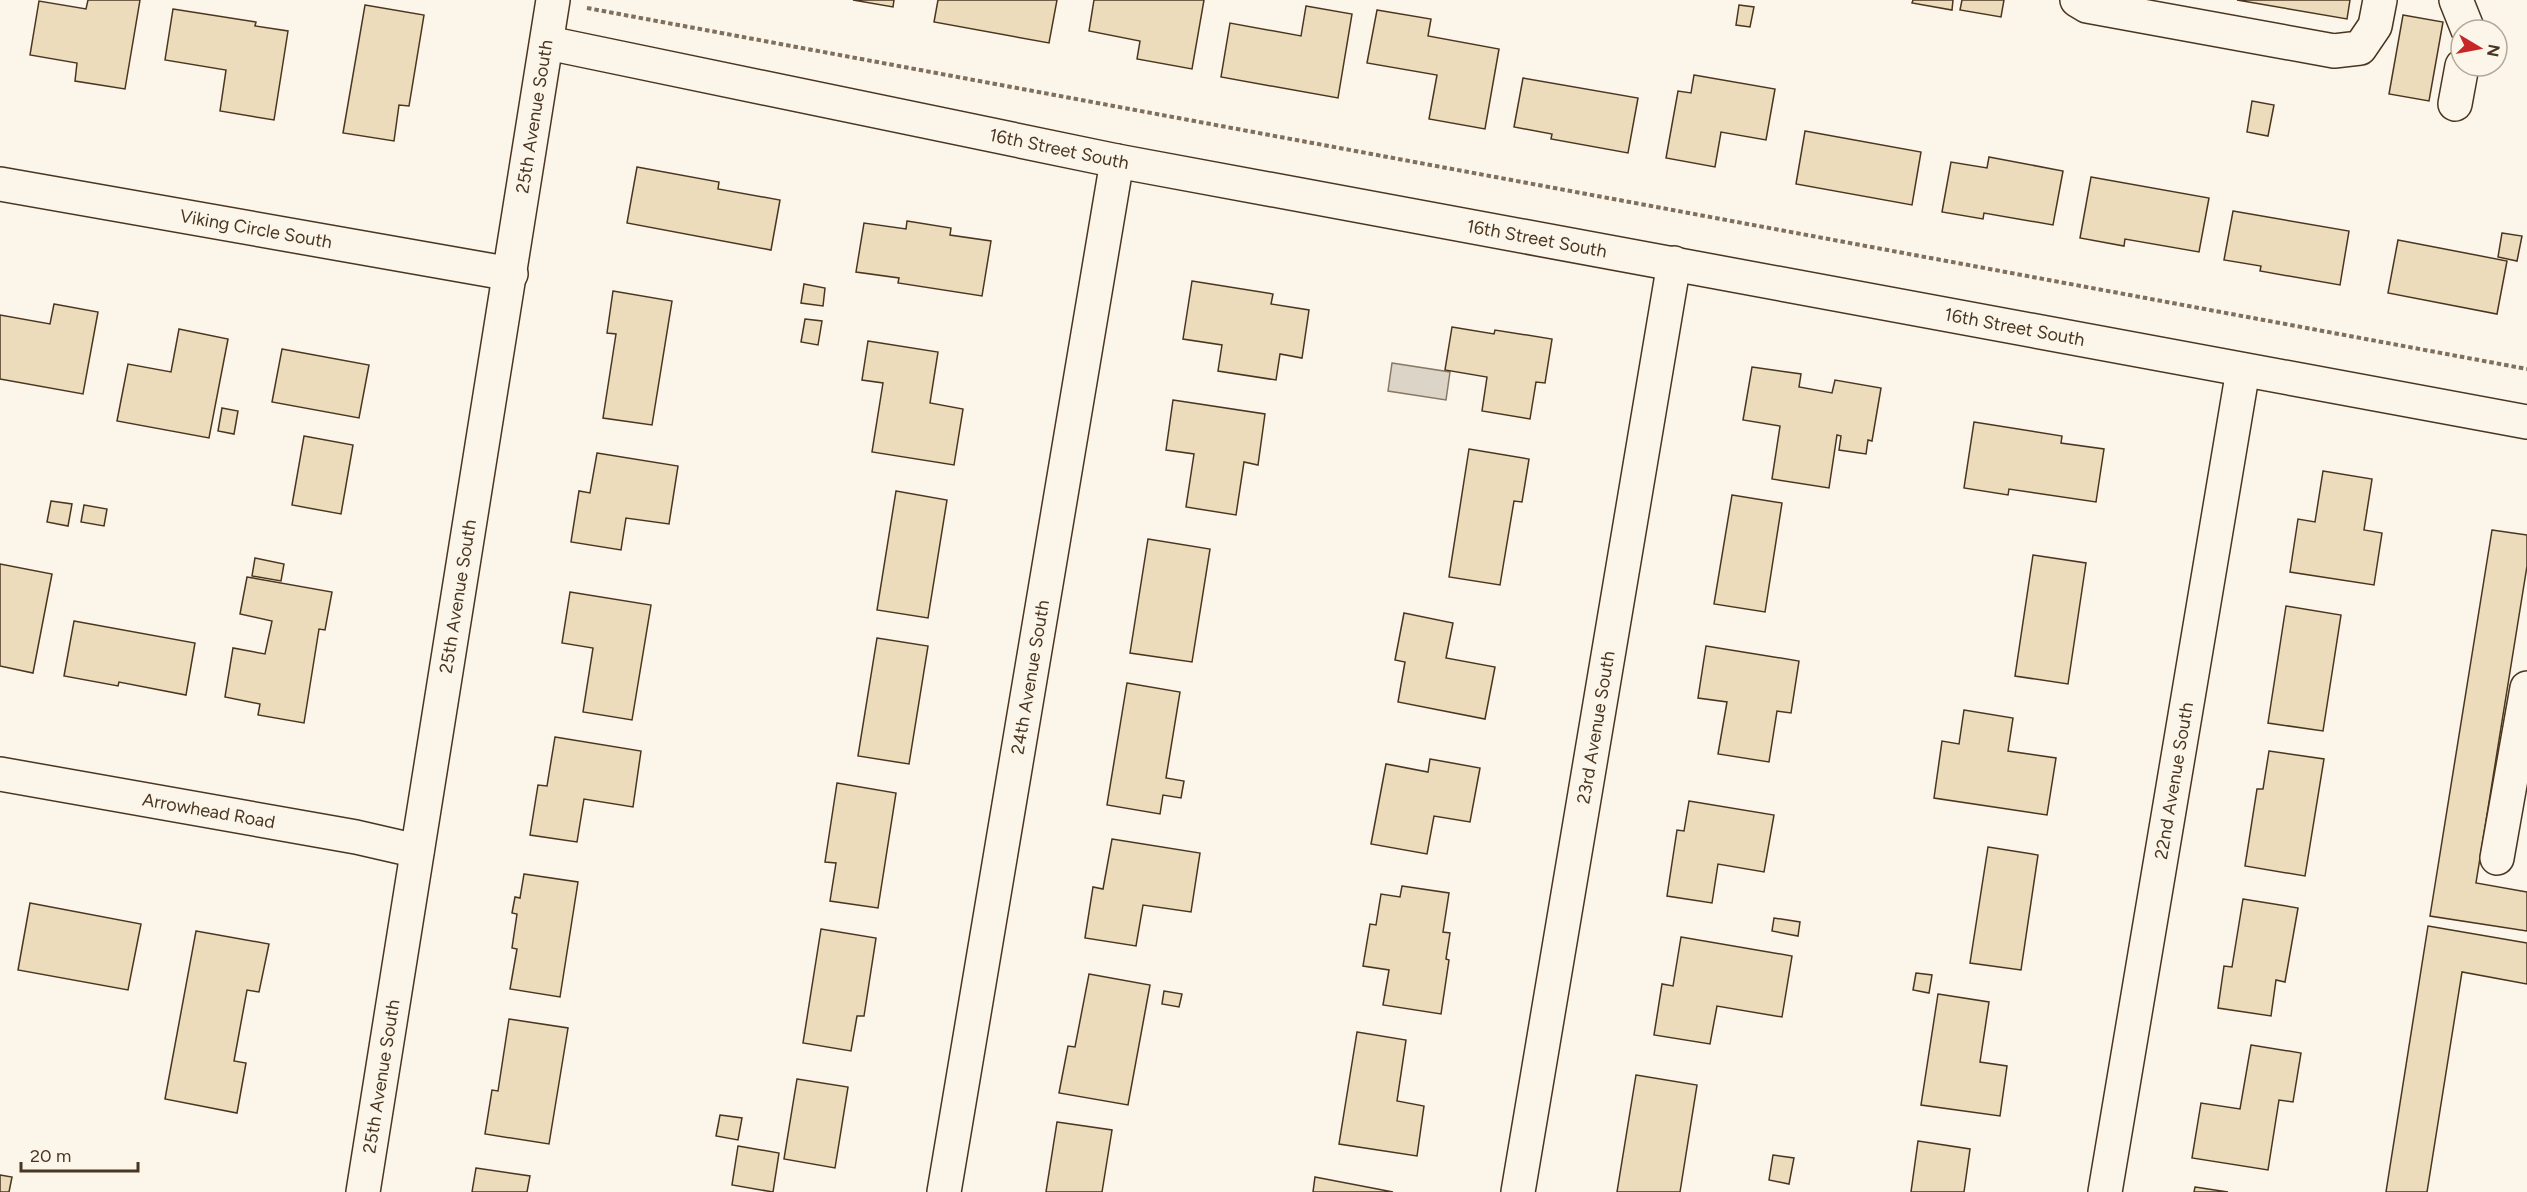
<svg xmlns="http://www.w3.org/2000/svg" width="2527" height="1192" font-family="Figtree,sans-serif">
<rect width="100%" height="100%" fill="#fbf6e9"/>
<!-- water -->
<path fill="#dcd4c6" stroke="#887966" stroke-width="1.5" d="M1392,363L1450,372L1446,400L1388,391Z"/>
<!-- building -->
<g fill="#ecdcbc" stroke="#4a3520" stroke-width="1.5">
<path d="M88,0H140L125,89L75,81L77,63L30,55L39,1L86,9Z"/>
<path d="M853,0H894L893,7Z"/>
<path d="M938,0H1057L1049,43L934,22Z"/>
<path d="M1094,0H1204L1192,69L1137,59L1140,41L1089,31Z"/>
<path d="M1913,0H1953L1952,10L1912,3Z"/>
<path d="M1962,0H2004L2001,17L1960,10Z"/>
<path d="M2237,0H2350L2347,19Z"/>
<path d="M365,5L424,15L409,106L399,105L394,141L343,133Z"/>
<path d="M1739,5L1754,7L1750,27L1736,25Z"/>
<path d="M1306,6L1352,14L1338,98L1221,77L1230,23L1301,36Z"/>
<path d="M173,9L256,22L255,26L288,31L274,120L220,111L226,70L165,60Z"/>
<path d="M1377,10L1431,19L1428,36L1499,49L1485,129L1429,119L1437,75L1367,63Z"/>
<path d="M2403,15L2443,22L2429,101L2389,94Z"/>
<path d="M1694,75L1775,89L1766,140L1721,132L1715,167L1666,158L1678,91L1691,93Z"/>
<path d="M1523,78L1638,98L1628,153L1551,139L1552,134L1514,127Z"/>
<path d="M2252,101L2274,105L2268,136L2247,132Z"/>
<path d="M1805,131L1921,152L1912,205L1796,184Z"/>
<path d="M1989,157L2063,171L2053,225L1984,213L1983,219L1942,212L1951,162L1987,168Z"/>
<path d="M637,167L719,182L718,189L780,200L771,250L627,223Z"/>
<path d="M2091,177L2209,198L2199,252L2125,239L2124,246L2080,238Z"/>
<path d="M2233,211L2349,231L2340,285L2260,271L2261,266L2224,260Z"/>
<path d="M907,221L951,228L950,235L991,241L982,296L898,283L899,278L856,272L864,223L906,229Z"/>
<path d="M2502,233L2522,236L2517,261L2498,257Z"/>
<path d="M2398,240L2507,261L2497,314L2388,293Z"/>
<path d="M1192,281L1273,294L1271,304L1309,310L1302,358L1280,354L1276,380L1218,371L1222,345L1183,339Z"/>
<path d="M804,284L825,288L823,306L801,303Z"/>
<path d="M613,291L672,301L652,425L603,418L616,334L607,333Z"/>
<path d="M54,304L98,312L83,394L0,379V315L50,324Z"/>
<path d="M805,319L822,321L818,345L801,342Z"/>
<path d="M1452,327L1494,334L1495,330L1552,339L1545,383L1536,382L1530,419L1482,411L1487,377L1445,370Z"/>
<path d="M179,329L228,339L209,438L117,421L128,364L171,372Z"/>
<path d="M868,341L938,352L930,403L963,409L954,465L872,452L883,383L862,380Z"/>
<path d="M282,349L369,365L359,418L272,402Z"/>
<path d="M1752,367L1801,374L1799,387L1832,393L1835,380L1881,388L1872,441L1868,440L1866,454L1839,450L1841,436L1837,435L1829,488L1772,479L1780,426L1743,420Z"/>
<path d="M1173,400L1265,414L1258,465L1244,462L1236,515L1186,507L1194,454L1166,450Z"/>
<path d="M222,408L238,411L234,434L218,431Z"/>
<path d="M1974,422L2062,436L2061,443L2104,449L2096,502L2009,489L2008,495L1964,488Z"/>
<path d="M304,436L353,445L341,514L292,505Z"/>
<path d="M1469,449L1529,459L1522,502L1514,501L1500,585L1449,577Z"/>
<path d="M597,453L678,466L669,524L626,518L621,550L571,542L579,491L590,493Z"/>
<path d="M2323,471L2372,479L2364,530L2382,533L2374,585L2290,572L2298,519L2315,522Z"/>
<path d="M896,491L947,500L928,618L877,610Z"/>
<path d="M1732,495L1782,503L1765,612L1714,604Z"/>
<path d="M51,501L72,504L68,526L47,522Z"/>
<path d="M84,505L107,509L104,526L81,522Z"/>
<path d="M2492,530L2527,535V566L2476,883L2527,892V931L2430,916Z"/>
<path d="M1148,539L1210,549L1192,662L1130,653Z"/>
<path d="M2033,555L2086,563L2068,684L2015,676Z"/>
<path d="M255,558L284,564L281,581L252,576Z"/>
<path d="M0,564L52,574L33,673L0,666Z"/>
<path d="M247,577L332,592L325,630L319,629L304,723L258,715L260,704L225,697L233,648L265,654L272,621L240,614Z"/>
<path d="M570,592L651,605L632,720L583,712L593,648L562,643Z"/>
<path d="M2286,606L2341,615L2323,731L2268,723Z"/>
<path d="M1404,613L1453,623L1446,658L1495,667L1485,719L1398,702L1405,662L1395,660Z"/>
<path d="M74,621L195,643L186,695L119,682L118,686L64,676Z"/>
<path d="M877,638L928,646L909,764L858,756Z"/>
<path d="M1706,646L1799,661L1791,713L1777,711L1769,762L1718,754L1727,702L1698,698Z"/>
<path d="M1127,683L1180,692L1166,778L1184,781L1181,798L1163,795L1160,814L1107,805Z"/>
<path d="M1964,710L2013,718L2008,751L2056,758L2047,815L1934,798L1942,741L1959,744Z"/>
<path d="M555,737L641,751L633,807L584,799L577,842L530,835L538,785L547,786Z"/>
<path d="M2269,751L2324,759L2305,876L2245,866L2257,789H2263Z"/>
<path d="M1430,759L1480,768L1470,822L1434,816L1427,854L1371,844L1386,764L1428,772Z"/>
<path d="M837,783L896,793L878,908L830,901L836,863L825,862Z"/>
<path d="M1689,801L1774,815L1764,872L1718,864L1712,903L1667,896L1677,830L1684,831Z"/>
<path d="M1112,839L1200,853L1191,912L1143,905L1136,946L1085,938L1093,887L1103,889Z"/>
<path d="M1988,847L2038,855L2021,970L1970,963Z"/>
<path d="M524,874L578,882L560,997L510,989L517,949L512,948L517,914L512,913L515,897L520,898Z"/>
<path d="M1402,886L1449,893L1443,932L1450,933L1446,959L1449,960L1441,1014L1383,1005L1389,970L1363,966L1370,924L1376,925L1381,894L1400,897Z"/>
<path d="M2243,899L2298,908L2285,982L2276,980L2271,1016L2218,1008L2224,966L2232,967Z"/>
<path d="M30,903L141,924L128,990L18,970Z"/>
<path d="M1774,918L1800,922L1798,936L1772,931Z"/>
<path d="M2428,926L2527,943V984L2462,972L2427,1192H2386Z"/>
<path d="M821,929L876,938L864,1016H857L851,1051L803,1043Z"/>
<path d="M196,931L269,944L259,992L247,990L234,1061L246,1063L237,1113L165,1099Z"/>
<path d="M1681,937L1792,956L1782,1017L1717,1006L1710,1044L1654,1035L1662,984L1673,986Z"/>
<path d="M1916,973L1932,975L1929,993L1913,990Z"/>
<path d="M1089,974L1150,985L1128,1105L1059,1093L1068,1046L1075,1047Z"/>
<path d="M1164,991L1182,994L1179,1007L1162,1004Z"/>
<path d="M1938,994L1989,1002L1980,1062L2007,1066L2000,1116L1921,1105Z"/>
<path d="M509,1019L568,1028L549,1144L485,1134L492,1090L498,1091Z"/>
<path d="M1357,1032L1406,1040L1397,1101L1424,1106L1417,1156L1339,1144Z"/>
<path d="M2251,1045L2301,1053L2293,1102L2279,1100L2268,1170L2192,1158L2201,1103L2240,1109Z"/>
<path d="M1636,1075L1697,1085L1680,1192H1617Z"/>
<path d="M797,1079L848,1087L835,1168L784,1159Z"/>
<path d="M720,1115L742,1118L738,1140L716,1136Z"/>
<path d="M1057,1122L1112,1130L1102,1192H1046Z"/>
<path d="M1918,1141L1970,1149L1964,1192H1911Z"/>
<path d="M738,1146L779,1153L773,1192L732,1185Z"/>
<path d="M1773,1155L1794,1158L1789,1184L1769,1180Z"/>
<path d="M476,1168L530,1176L527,1192H472Z"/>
<path d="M0,1175L12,1177L9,1192H0Z"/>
<path d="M1315,1177L1393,1192H1313Z"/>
<path d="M2195,1187L2228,1192H2194Z"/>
</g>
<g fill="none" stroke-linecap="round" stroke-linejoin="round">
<!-- minor casing -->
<g stroke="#4a3520" stroke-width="36">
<g id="minor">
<path d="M2077,0L2087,6L2334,51L2360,48L2375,26L2380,0"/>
<path d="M2456,0L2468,30"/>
<path id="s1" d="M548,43L1117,161L2527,422"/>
<path d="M2455,104L2462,66"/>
<path id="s2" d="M0,184L511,274"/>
<path id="s3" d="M0,774L356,837L417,851"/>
<path d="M2497,858L2527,688"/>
<path id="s4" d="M363,1192L553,0"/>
<path id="s5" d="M944,1192L1117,161"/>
<path id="s6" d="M1518,1192L1674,263"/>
<path id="s7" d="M2105,1192L2243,370"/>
</g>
</g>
<!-- path -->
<path stroke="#7f6f5c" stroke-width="4" stroke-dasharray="4.5 3" stroke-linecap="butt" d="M587,8L2527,369"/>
<!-- minor -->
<use href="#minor" stroke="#fbf6e9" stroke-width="33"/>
</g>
<g text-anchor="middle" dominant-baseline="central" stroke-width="4.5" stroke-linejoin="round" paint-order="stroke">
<!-- street labels -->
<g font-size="18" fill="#4a3520" stroke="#fbf6e9">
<text stroke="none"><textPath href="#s4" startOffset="1089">25th Avenue South</textPath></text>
<text stroke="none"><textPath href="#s1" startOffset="522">16th Street South</textPath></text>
<text stroke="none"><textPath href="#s2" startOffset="260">Viking Circle South</textPath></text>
<text stroke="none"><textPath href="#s1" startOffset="1008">16th Street South</textPath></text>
<text stroke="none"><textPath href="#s1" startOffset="1494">16th Street South</textPath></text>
<text stroke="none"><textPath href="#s4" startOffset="603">25th Avenue South</textPath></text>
<text stroke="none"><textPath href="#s5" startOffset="522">24th Avenue South</textPath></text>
<text stroke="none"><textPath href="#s6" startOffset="471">23rd Avenue South</textPath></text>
<text stroke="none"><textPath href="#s7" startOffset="417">22nd Avenue South</textPath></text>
<text stroke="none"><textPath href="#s3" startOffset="212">Arrowhead Road</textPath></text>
<text stroke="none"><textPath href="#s4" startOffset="117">25th Avenue South</textPath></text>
</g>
</g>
<!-- north arrow -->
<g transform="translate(2479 48) rotate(100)"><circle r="28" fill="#fbf6e9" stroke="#b4a999" stroke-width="1.5"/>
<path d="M0-4.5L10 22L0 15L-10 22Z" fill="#c62828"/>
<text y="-9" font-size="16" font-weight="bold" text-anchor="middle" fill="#4a3520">N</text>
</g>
<!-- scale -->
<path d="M21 1162v9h117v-9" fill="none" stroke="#4a3520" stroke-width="3"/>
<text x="30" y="1162" font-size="18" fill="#4a3520" stroke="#fbf6e9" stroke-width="4.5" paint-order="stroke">20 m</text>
</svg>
